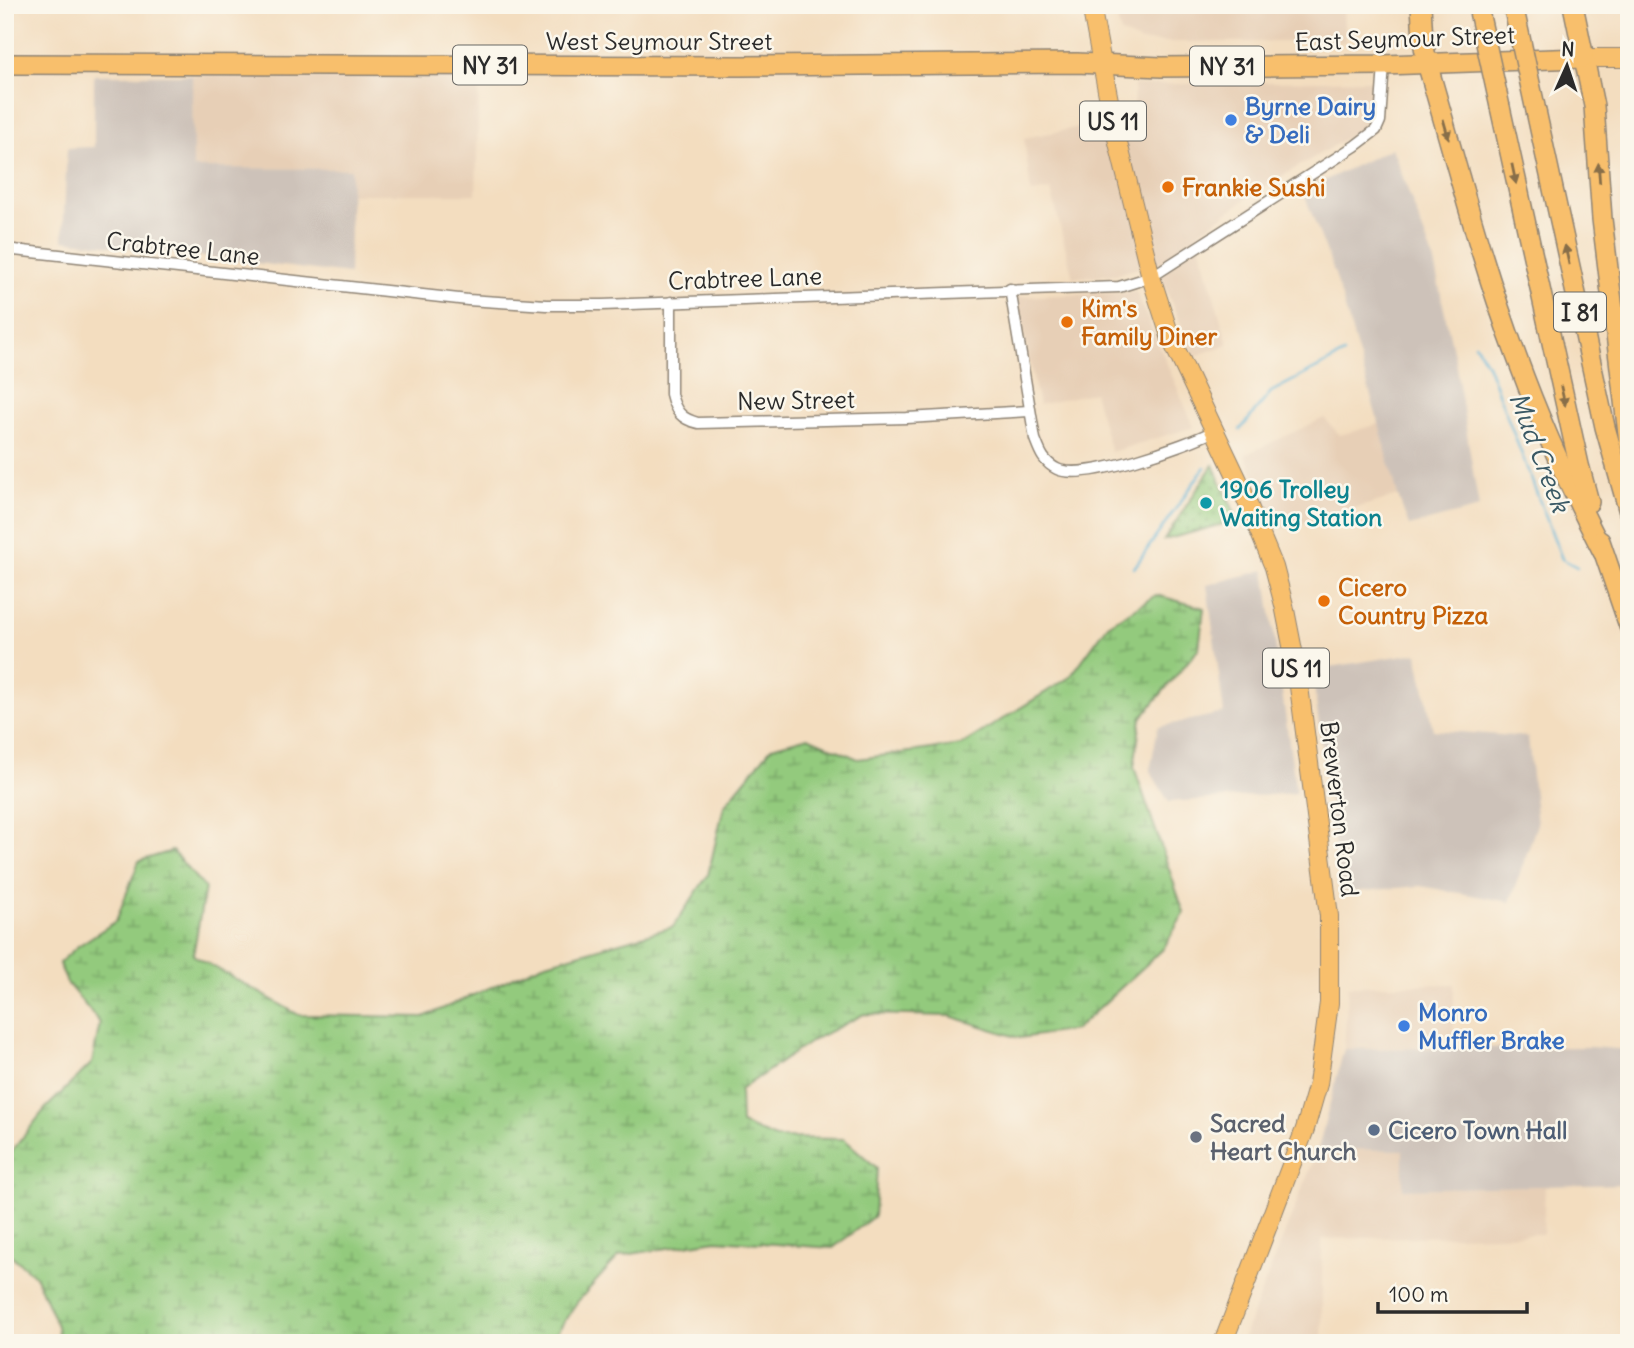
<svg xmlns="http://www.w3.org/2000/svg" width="1634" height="1348" font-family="Delius,sans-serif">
<defs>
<pattern id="grass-dots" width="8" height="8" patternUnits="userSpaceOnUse" patternTransform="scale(1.75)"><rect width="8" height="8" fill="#93ca7d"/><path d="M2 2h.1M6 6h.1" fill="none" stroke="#78a467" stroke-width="1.8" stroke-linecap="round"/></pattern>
<pattern id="wetland-marsh" width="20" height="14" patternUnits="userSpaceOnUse" patternTransform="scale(1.75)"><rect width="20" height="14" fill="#93ca7d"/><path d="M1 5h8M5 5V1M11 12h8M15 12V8" fill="none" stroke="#78a467"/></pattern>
</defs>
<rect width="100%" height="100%" fill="#fbf7ec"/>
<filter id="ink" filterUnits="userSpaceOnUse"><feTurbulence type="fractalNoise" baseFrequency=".0143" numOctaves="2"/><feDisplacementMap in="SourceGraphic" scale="14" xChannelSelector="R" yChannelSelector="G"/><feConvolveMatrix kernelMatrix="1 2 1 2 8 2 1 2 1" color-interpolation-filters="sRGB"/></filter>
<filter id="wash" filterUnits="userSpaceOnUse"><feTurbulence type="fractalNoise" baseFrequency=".00686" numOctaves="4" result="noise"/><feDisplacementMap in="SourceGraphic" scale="28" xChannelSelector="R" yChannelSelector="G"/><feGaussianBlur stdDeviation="1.57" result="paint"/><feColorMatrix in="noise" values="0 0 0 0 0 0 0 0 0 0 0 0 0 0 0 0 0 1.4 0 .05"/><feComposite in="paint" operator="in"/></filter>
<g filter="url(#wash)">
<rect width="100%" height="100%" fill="#f3ddbf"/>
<!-- built -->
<g fill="#e7cfb6">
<path d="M1113,5H1343L1345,42H1141L1121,33Z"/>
<path d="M192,75L479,77L476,194H350V169L192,168Z"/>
<path d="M1371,80L1372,123L1262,188L1196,234L1228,344L1195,356L1165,288L1158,263L1116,274L1073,278L1051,190L1031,193L1024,138L1133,117L1134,85Z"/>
<path d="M1136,292L1194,427L1111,452L1094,392L1039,405L1016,297Z"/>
<path d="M1324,418L1340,435L1379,424L1398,496L1278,530L1245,455Z"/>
<path d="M1454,984L1453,1048L1344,1049L1348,986Z"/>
<path d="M1318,1149L1404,1150V1189L1545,1186L1543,1234L1322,1239V1343H1241Z"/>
</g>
<!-- industrial -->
<g fill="#cdc2b9">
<path d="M94,75H192L193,168L351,169L349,274L63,240L67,148L94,147Z"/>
<path d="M1392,148L1433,258L1455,360L1479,508L1409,526L1398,496L1379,424L1335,274L1303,191Z"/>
<path d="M1265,570L1296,793L1169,802L1150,771L1158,727L1224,713L1207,585Z"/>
<path d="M1417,653L1433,730L1528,737L1537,824L1510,902L1420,886L1341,893L1312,670Z"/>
<path d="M1590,1047L1629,1050V1184L1403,1189V1150L1318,1149L1344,1049Z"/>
</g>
<!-- grass -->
<path fill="url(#grass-dots)" stroke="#5f7a54" stroke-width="2" d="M1213,465L1238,520L1164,540Z"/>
<!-- wetland -->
<path fill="url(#wetland-marsh)" stroke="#5f7a54" stroke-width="2" d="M1156,595L1204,608L1199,648L1141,718L1134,767L1184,913L1163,949L1075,1030L1019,1038L950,1016L864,1014L813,1040L740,1090L741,1124L776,1138L844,1139L877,1168L874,1216L833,1248L716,1240L619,1256L577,1302L550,1343H59L57,1326L36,1277L5,1250V1160L45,1109L92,1063L100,1023L67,983L59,963L78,946L116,921L139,861L172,851L205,888L193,955L299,1015L424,1017L543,964L673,927L708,875L724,806L772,747L808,737L858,759L961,745L1070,677L1108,625Z"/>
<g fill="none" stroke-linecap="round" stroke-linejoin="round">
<!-- stream -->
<g stroke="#55aed2" stroke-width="2.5">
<path d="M1475,344L1487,364L1562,559L1577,567"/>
<path d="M1240,430L1271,392L1344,354"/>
<path d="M1134,568L1205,467"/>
</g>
</g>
</g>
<g filter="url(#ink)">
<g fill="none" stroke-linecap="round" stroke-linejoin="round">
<!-- street casing -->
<g stroke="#8f8475" stroke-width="13">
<g id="street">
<path d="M5,249L468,300L546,305H602L1119,287L1151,277L1355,146L1376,130L1380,121L1384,65"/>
<path d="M1010,289L1035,439C1040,452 1043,462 1057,469C1083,482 1187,445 1214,431"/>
<path d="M671,302V394C675,411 681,419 698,423L907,418L1029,411"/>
</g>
</g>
<!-- primary casing -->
<g stroke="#8f8475" stroke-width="20">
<g id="primary">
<path d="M1091,5L1113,122L1151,277L1171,339L1238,480L1274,567L1284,605L1297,671L1329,916V1003L1318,1084L1305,1129L1223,1343"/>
<path d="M1583,58H1629"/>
</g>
</g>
<!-- highway casing -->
<g stroke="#8f8475" stroke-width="22">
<g id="highway">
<path d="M1421,5L1423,41L1427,63C1456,162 1481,262 1517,358C1541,424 1571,490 1603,552"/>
<path d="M1573,5L1594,106L1602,219L1629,442"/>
<path d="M5,64L740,66L1077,63L1161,67L1384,65L1583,58"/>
<path d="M1500,107L1579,465L1589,502"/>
<path d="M1536,111L1605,427L1629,512"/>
<path d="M1600,541L1629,626"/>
</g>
</g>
<!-- street -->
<use href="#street" stroke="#fff" stroke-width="10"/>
<!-- primary -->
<use href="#primary" stroke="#f8bf6c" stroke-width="18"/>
<!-- highway -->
<use href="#highway" stroke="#f8bf6c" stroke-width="19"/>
<!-- highway-bridge casing -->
<g stroke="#8f8475" stroke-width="22" stroke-linecap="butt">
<g id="highway-bridge">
<path d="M1513,5L1536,111"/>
<path d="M1478,7L1500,107"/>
</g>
</g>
<!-- highway-bridge -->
<use href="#highway-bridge" stroke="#f8bf6c" stroke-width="19"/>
</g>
<!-- one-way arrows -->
<defs><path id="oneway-solid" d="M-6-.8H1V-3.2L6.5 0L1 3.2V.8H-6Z" transform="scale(1.75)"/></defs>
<g fill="#876e48">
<use href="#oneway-solid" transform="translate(1446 129) rotate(74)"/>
<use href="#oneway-solid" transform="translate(1599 173) rotate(-94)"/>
<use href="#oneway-solid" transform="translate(1514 174) rotate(78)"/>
<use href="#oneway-solid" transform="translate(1567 255) rotate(-102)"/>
<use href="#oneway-solid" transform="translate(1563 396) rotate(77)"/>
</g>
</g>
<!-- markers -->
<g fill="#3f7fe0" stroke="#fbf7ec" stroke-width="2.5">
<circle cx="1231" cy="120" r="7"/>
<circle cx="1404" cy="1026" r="7"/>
</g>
<g fill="#e8710a" stroke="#fbf7ec" stroke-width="2.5">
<circle cx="1168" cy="187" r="7"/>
<circle cx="1067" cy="322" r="7"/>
<circle cx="1324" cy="601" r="7"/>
</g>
<circle fill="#0f9aa8" stroke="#fbf7ec" stroke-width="2.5" cx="1206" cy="503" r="7"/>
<circle fill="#5c6f8a" stroke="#fbf7ec" stroke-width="2.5" cx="1374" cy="1130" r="7"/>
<circle fill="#6b7280" stroke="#fbf7ec" stroke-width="2.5" cx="1196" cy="1137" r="7"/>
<g text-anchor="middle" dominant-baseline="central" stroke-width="5" stroke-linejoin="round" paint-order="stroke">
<!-- shield labels -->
<g fill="#fbf7ec" stroke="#696865" stroke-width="2">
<rect x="453" y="45.5" width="74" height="39" rx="5"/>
<rect x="1190" y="46.5" width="74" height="39" rx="5"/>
<rect x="1080" y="101.5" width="66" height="39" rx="5"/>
<rect x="1554" y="292.5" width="52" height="39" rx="5"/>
<rect x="1263" y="648.5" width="66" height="39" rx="5"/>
</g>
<g font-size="23" font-weight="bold" fill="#2b2b2b">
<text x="490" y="65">NY 31</text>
<text x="1227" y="66">NY 31</text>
<text x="1113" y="121">US 11</text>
<text x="1580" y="312">I 81</text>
<text x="1296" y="668">US 11</text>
</g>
<!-- street labels -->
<g font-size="24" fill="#2b2b2b" stroke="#fbf7ec">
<text transform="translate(1405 38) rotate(-2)">East Seymour Street</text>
<text x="659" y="41">West Seymour Street</text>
<text transform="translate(183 248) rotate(6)">Crabtree Lane</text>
<text transform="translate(745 278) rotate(-2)">Crabtree Lane</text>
<text transform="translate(796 400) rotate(-1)">New Street</text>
<text transform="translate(1340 809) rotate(83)">Brewerton Road</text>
</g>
<!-- shop labels -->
<g font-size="24" font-weight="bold" fill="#366cbe" stroke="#fbf7ec" text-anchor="start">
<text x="1245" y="106">Byrne Dairy<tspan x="1245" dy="28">&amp; Deli</tspan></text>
<text x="1418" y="1012">Monro<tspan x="1418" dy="28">Muffler Brake</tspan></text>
</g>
<!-- food labels -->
<g font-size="24" font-weight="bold" fill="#c56008" stroke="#fbf7ec" text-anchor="start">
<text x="1182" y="187">Frankie Sushi</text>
<text x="1081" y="308">Kim's<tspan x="1081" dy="28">Family Diner</tspan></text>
<text x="1338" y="587">Cicero<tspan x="1338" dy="28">Country Pizza</tspan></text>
</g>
<!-- culture labels -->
<g font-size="24" font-weight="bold" fill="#0d838f" stroke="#fbf7ec" text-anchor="start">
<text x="1220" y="489">1906 Trolley<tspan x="1220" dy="28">Waiting Station</tspan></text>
</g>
<!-- worship labels -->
<g font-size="24" font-weight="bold" fill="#5b616d" stroke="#fbf7ec" text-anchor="start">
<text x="1210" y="1123">Sacred<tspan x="1210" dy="28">Heart Church</tspan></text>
</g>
<!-- service labels -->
<g font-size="24" font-weight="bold" fill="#4e5e75" stroke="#fbf7ec" text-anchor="start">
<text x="1388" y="1130">Cicero Town Hall</text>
</g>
<!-- water labels -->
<g font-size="26" font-style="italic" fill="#3a5965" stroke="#fbf7ec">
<text transform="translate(1540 452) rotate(69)">Mud Creek</text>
</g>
</g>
<!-- margin -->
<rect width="1634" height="1348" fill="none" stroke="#fbf7ec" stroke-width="28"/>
<!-- north arrow -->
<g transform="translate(1567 66) rotate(3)" stroke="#fbf7ec" stroke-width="5" paint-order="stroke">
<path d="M0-5L12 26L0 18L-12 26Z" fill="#2b2b2b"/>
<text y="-10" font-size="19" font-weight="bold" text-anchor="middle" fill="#2b2b2b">N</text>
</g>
<!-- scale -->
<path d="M1378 1302v10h149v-10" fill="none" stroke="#2b2b2b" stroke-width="3.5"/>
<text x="1389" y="1302" font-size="21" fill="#2b2b2b" stroke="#fbf7ec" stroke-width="5" paint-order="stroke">100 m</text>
</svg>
